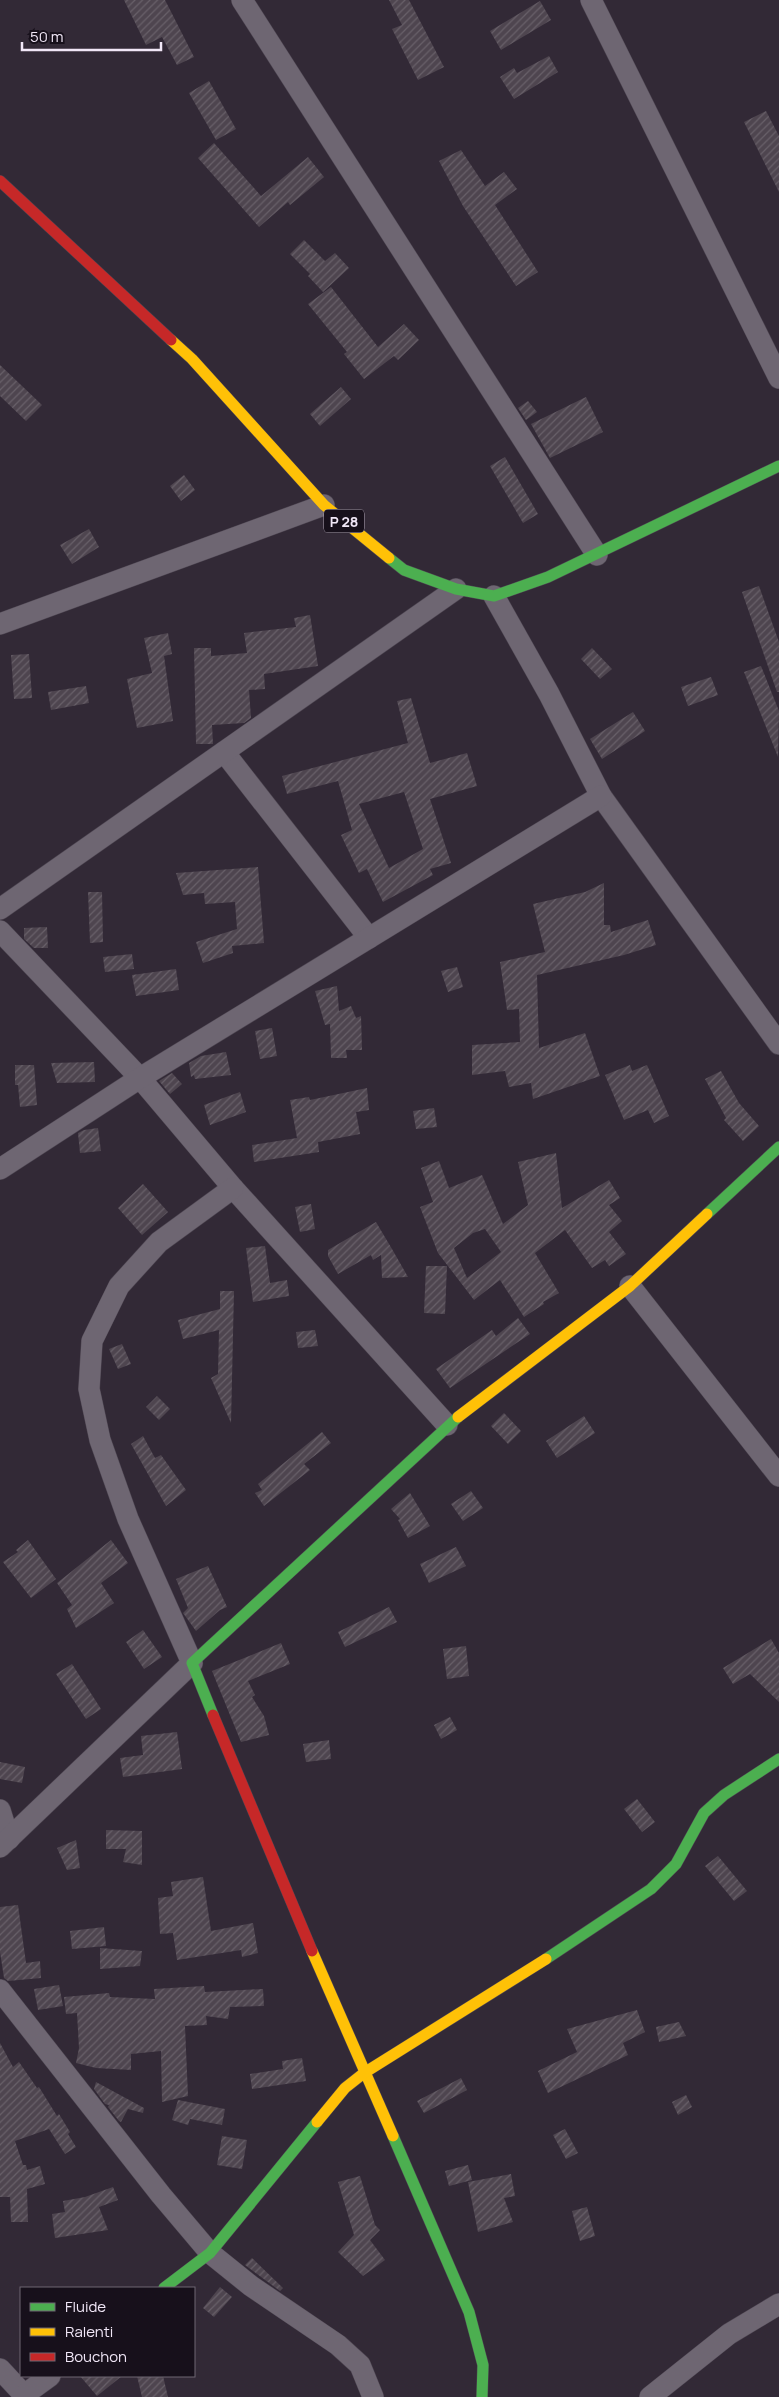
<svg xmlns="http://www.w3.org/2000/svg" width="779" height="2397" font-family="Manrope,sans-serif">
<defs>
<pattern id="building-hatch" width="6" height="6" patternUnits="userSpaceOnUse" patternTransform="scale(1.25)"><rect width="6" height="6" fill="#4e454f"/><path d="M-1 1l2-2M0 6l6-6M5 7l2-2" fill="none" stroke="#686069"/></pattern>
</defs>
<rect width="100%" height="100%" fill="#322936"/>
<!-- building -->
<g fill="url(#building-hatch)" fill-rule="evenodd">
<path d="M124,0H165L194,57L177,65L162,37L146,45Z"/>
<path d="M389,0H409L444,67L418,80L392,29L402,25Z"/>
<path d="M540,1L551,20L501,50L490,31Z"/>
<path d="M549,56L558,72L514,99L500,77L514,68L517,73Z"/>
<path d="M209,81L236,129L216,140L189,93Z"/>
<path d="M766,111L779,136V192L744,122Z"/>
<path d="M214,143L261,196L308,157L324,177L290,205L288,202L259,227L198,158Z"/>
<path d="M461,150L485,186L504,172L517,189L495,205L538,272L516,286L463,206L439,161Z"/>
<path d="M304,240L325,261L335,253L349,268L323,292L308,276L310,274L290,254Z"/>
<path d="M331,287L378,347L404,324L419,340L398,360L394,356L364,379L344,354L347,352L308,304Z"/>
<path d="M0,365L42,405L26,421L0,396Z"/>
<path d="M341,387L351,399L320,426L310,414Z"/>
<path d="M586,397L603,432L550,458L531,424Z"/>
<path d="M528,401L537,412L526,420L518,408Z"/>
<path d="M505,457L538,514L523,523L490,466Z"/>
<path d="M184,475L195,490L181,501L170,486Z"/>
<path d="M89,529L99,547L72,564L60,545Z"/>
<path d="M759,586L779,642V692H777L742,592Z"/>
<path d="M310,615L318,666L264,674L265,689L249,690L251,718L244,723L212,725L213,744H196L194,648H211V656L247,653L244,633L296,627L294,618Z"/>
<path d="M168,633L172,654L164,656L173,721L137,728L127,679L152,673L144,638Z"/>
<path d="M592,648L612,669L600,679L581,659Z"/>
<path d="M29,654L32,698L14,699L11,655Z"/>
<path d="M761,666L779,711L778,757L744,672Z"/>
<path d="M711,677L718,695L688,706L681,687Z"/>
<path d="M86,686L89,703L51,710L48,692Z"/>
<path d="M411,698L430,763L467,753L477,786L430,799L451,863L430,869L433,875L383,902L367,869L359,873L341,835L352,830L338,781L287,794L282,776L408,743L397,701ZM404,792L423,849L389,868L359,804Z"/>
<path d="M633,712L645,731L602,759L590,739Z"/>
<path d="M258,867L264,943L232,946L233,953L203,963L196,942L237,929L235,902L205,904L204,893L183,895L176,873Z"/>
<path d="M604,883V925H610L611,932L648,920L656,945L624,955L537,975L539,1048L585,1033L600,1076L533,1099L531,1083L509,1087L505,1071L472,1075V1045L520,1042L519,1009L507,1010L500,962L545,952L533,904L585,892Z"/>
<path d="M88,892H102L103,942L90,943Z"/>
<path d="M47,927L48,948H34L24,939V928Z"/>
<path d="M132,954L134,969L105,972L103,957Z"/>
<path d="M457,967L463,987L448,992L441,971Z"/>
<path d="M176,969L179,990L136,996L132,975Z"/>
<path d="M337,986L339,1011L351,1006L356,1018L361,1016L362,1050H346L347,1058H331L330,1024L325,1025L315,991Z"/>
<path d="M272,1028L277,1056L260,1059L255,1031Z"/>
<path d="M226,1052L231,1075L195,1079L194,1075L191,1077L189,1063L201,1056Z"/>
<path d="M94,1062L95,1082L57,1083L51,1063Z"/>
<path d="M15,1065H34L37,1105L20,1107L18,1085H15Z"/>
<path d="M630,1065L632,1071L647,1065L669,1116L654,1123L648,1110L624,1120L605,1075Z"/>
<path d="M721,1071L739,1103L759,1126L743,1141L724,1120L726,1118L705,1079Z"/>
<path d="M172,1073L182,1084L170,1094L159,1081Z"/>
<path d="M367,1088L369,1110L356,1112L360,1134L318,1142L319,1152L254,1162L252,1145L297,1138L290,1100L309,1097L310,1100Z"/>
<path d="M240,1092L246,1112L210,1125L204,1105Z"/>
<path d="M434,1108L437,1127L416,1129L413,1111Z"/>
<path d="M98,1128L101,1151L80,1153L78,1133L84,1130Z"/>
<path d="M556,1153L562,1208L609,1180L620,1198L609,1205L622,1221L609,1232L626,1254L609,1266L605,1260L592,1268L565,1230L535,1253L559,1293L543,1302L544,1304L524,1317L500,1280L474,1300L438,1253L420,1207L433,1202L421,1168L439,1161L449,1188L482,1175L503,1224L528,1205L518,1162ZM485,1229L501,1252L467,1278L454,1248L473,1233Z"/>
<path d="M143,1184L168,1212L142,1235L118,1208Z"/>
<path d="M311,1204L315,1229L300,1232L295,1207Z"/>
<path d="M376,1222L392,1249L408,1277L382,1278L381,1255L373,1260L371,1255L338,1274L328,1256V1250Z"/>
<path d="M265,1246L270,1283L287,1280L289,1296L253,1302L246,1248Z"/>
<path d="M426,1266H447L445,1314L424,1313Z"/>
<path d="M220,1291H234L231,1423L211,1378L218,1374L219,1330L183,1339L178,1320L220,1309Z"/>
<path d="M518,1318L530,1334L450,1388L436,1369L492,1330L496,1336Z"/>
<path d="M315,1330L318,1346L298,1348L296,1332Z"/>
<path d="M122,1344L131,1364L118,1369L109,1349Z"/>
<path d="M157,1396L170,1409L159,1420L146,1407Z"/>
<path d="M504,1413L521,1431L508,1444L491,1426Z"/>
<path d="M584,1416L595,1433L557,1458L546,1441Z"/>
<path d="M322,1432L331,1443L304,1464L310,1470L264,1506L255,1493L262,1490L258,1484Z"/>
<path d="M143,1436L155,1458L161,1455L186,1490L166,1506L131,1444Z"/>
<path d="M471,1491L483,1508L463,1521L451,1504Z"/>
<path d="M410,1493L430,1526L408,1538L398,1520L400,1519L391,1509Z"/>
<path d="M28,1540L56,1579L31,1598L3,1562L18,1552L16,1550Z"/>
<path d="M111,1540L128,1563L101,1583L114,1603L76,1628L67,1609L72,1605L57,1583Z"/>
<path d="M456,1547L466,1566L429,1583L420,1564Z"/>
<path d="M208,1566L227,1607L220,1610L196,1631L183,1613L188,1608L176,1579Z"/>
<path d="M389,1607L397,1622L345,1647L338,1632Z"/>
<path d="M143,1630L162,1657L144,1669L126,1642Z"/>
<path d="M771,1639L779,1653V1702L750,1674L733,1684L723,1668Z"/>
<path d="M281,1643L290,1664L248,1681L255,1695L252,1697L264,1716L269,1735L241,1742L212,1671Z"/>
<path d="M466,1646L469,1676L447,1679L443,1649Z"/>
<path d="M72,1664L101,1709L86,1719L56,1674Z"/>
<path d="M450,1717L457,1730L441,1739L434,1725Z"/>
<path d="M177,1732L182,1769L123,1777L120,1758L143,1755L141,1736Z"/>
<path d="M329,1740L331,1759L306,1762L303,1744Z"/>
<path d="M0,1762L25,1767L22,1783L0,1779Z"/>
<path d="M637,1799L655,1822L642,1832L624,1809Z"/>
<path d="M106,1830L142,1831V1865L123,1862L126,1849H106Z"/>
<path d="M76,1840L80,1868L67,1870L57,1848Z"/>
<path d="M718,1856L747,1891L734,1901L705,1866Z"/>
<path d="M203,1877L211,1931L253,1923L258,1953L242,1957L241,1950L177,1960L173,1933L160,1934L158,1898L173,1896L171,1882Z"/>
<path d="M18,1905L26,1963L40,1961L41,1978L8,1981L4,1978L0,1952V1907Z"/>
<path d="M104,1927L106,1946L72,1949L70,1931Z"/>
<path d="M100,1948L142,1951L140,1966L100,1969Z"/>
<path d="M59,1985L63,2006L38,2010L34,1989Z"/>
<path d="M204,1986L205,1992L263,1989L264,2006L230,2007L228,2019L206,2016L207,2025L185,2026L188,2096L162,2102L161,2051L131,2054V2070L96,2068L76,2063L79,2048L77,2013L66,2014L64,1997L109,1993L110,1997L155,1999L154,1989Z"/>
<path d="M637,2010L645,2032L623,2043L628,2055L548,2093L538,2071L577,2052L567,2029Z"/>
<path d="M679,2022L686,2036L659,2042L656,2027Z"/>
<path d="M0,2043L13,2067L19,2062L37,2088L39,2087L57,2116L59,2114L70,2132L68,2134L76,2147L65,2154L49,2129L15,2141L23,2165H26L27,2170L40,2166L45,2184L27,2189L28,2222H11L10,2197H0Z"/>
<path d="M302,2058L306,2081L252,2089L250,2074L283,2069L282,2061Z"/>
<path d="M461,2078L467,2090L424,2113L417,2101Z"/>
<path d="M96,2082L144,2108L143,2113L128,2109L121,2122L119,2121L108,2107L109,2105L105,2104L94,2089Z"/>
<path d="M686,2095L692,2107L678,2115L672,2102Z"/>
<path d="M178,2100L225,2109L222,2125L190,2119L188,2125L172,2120Z"/>
<path d="M565,2129L578,2153L566,2159L553,2135Z"/>
<path d="M222,2136L247,2140L242,2169L217,2165Z"/>
<path d="M468,2165L472,2180L449,2186L445,2171Z"/>
<path d="M511,2174L515,2196L504,2198L513,2222L478,2232L468,2182Z"/>
<path d="M360,2176L375,2225L380,2230L370,2240L385,2260L363,2276L338,2252L354,2235L338,2182Z"/>
<path d="M113,2187L118,2200L99,2207L108,2230L55,2238L52,2214L65,2212L63,2201L85,2197Z"/>
<path d="M587,2207L595,2236L580,2241L572,2211Z"/>
<path d="M252,2258L283,2288L280,2291L245,2265Z"/>
<path d="M220,2287L232,2297L214,2317L203,2308Z"/>
<path d="M80,2376H122L97,2396Z"/>
<path d="M137,2376H163L168,2397H142Z"/>
</g>
<g fill="none" stroke-linecap="round" stroke-linejoin="round">
<!-- street casing -->
<g stroke="#4d4551" stroke-width="22">
<g id="street">
<path d="M242,0L597,555"/>
<path d="M591,0L779,378"/>
<path d="M494,596L549,694L601,796L779,1044"/>
<path d="M0,624L324,505"/>
<path d="M224,752L369,938"/>
<path d="M0,909L456,589"/>
<path d="M0,931L140,1078L233,1188L447,1425"/>
<path d="M0,1169L140,1078L601,796"/>
<path d="M630,1286L779,1476"/>
<path d="M0,1810L9,1839"/>
<path d="M0,1847L192,1663L128,1519L100,1440L89,1389L92,1341L119,1286L159,1242L233,1188"/>
<path d="M0,1990L161,2195L210,2253L251,2286L338,2345L360,2365L373,2397"/>
<path d="M0,2369L26,2397"/>
<path d="M24,2395L50,2376"/>
<path d="M650,2397L729,2334L779,2304"/>
</g>
</g>
<!-- fast casing -->
<g stroke="#4d4551" stroke-width="12">
<g id="fast">
<path d="M389,558L404,570L456,589L494,596L548,577L779,466"/>
<path d="M707,1214L779,1147"/>
<path d="M213,1715L192,1663L458,1417"/>
<path d="M546,1959L651,1889L676,1864L704,1813L724,1795L779,1759"/>
<path d="M393,2136L469,2312L483,2365L482,2397"/>
<path d="M164,2288L210,2253L317,2122"/>
</g>
</g>
<!-- slow casing -->
<g stroke="#4d4551" stroke-width="12">
<g id="slow">
<path d="M171,340L192,359L324,505L389,558"/>
<path d="M458,1417L630,1286L707,1214"/>
<path d="M312,1951L393,2136"/>
<path d="M317,2122L345,2088L364,2073L546,1959"/>
</g>
</g>
<!-- jam casing -->
<g stroke="#4d4551" stroke-width="12">
<g id="jam">
<path d="M0,181L171,340"/>
<path d="M213,1715L312,1951"/>
</g>
</g>
<!-- street -->
<use href="#street" stroke="#6e6672" stroke-width="21"/>
<!-- fast -->
<use href="#fast" stroke="#4caf50" stroke-width="11"/>
<!-- slow -->
<use href="#slow" stroke="#ffc107" stroke-width="11"/>
<!-- jam -->
<use href="#jam" stroke="#c62828" stroke-width="11"/>
</g>
<g text-anchor="middle" dominant-baseline="central" stroke-width="5" stroke-linejoin="round" paint-order="stroke">
<!-- shield labels -->
<rect fill="#17101b" stroke="#b0a6b5" stroke-width="1" x="324" y="509.5" width="40" height="23" rx="4"/>
<g font-size="14" font-weight="bold" fill="#f1e7f7">
<text x="344" y="521">P 28</text>
</g>
</g>
<!-- legend -->
<rect x="20" y="2287" width="175" height="90" fill="#17101b" stroke="#6e6673"/>
<rect x="30" y="2303" width="25" height="8" fill="#4caf50" stroke="#6e6673"/>
<text x="65" y="2312" font-size="15" fill="#f1e7f7">Fluide</text>
<rect x="30" y="2328" width="25" height="8" fill="#ffc107" stroke="#6e6673"/>
<text x="65" y="2337" font-size="15" fill="#f1e7f7">Ralenti</text>
<rect x="30" y="2353" width="25" height="8" fill="#c62828" stroke="#6e6673"/>
<text x="65" y="2362" font-size="15" fill="#f1e7f7">Bouchon</text>
<!-- scale -->
<path d="M22 42v8h139v-8" fill="none" stroke="#f1e7f7" stroke-width="2.5"/>
<text x="30" y="42" font-size="15" fill="#f1e7f7" stroke="#17101b" stroke-width="4" paint-order="stroke">50 m</text>
</svg>
